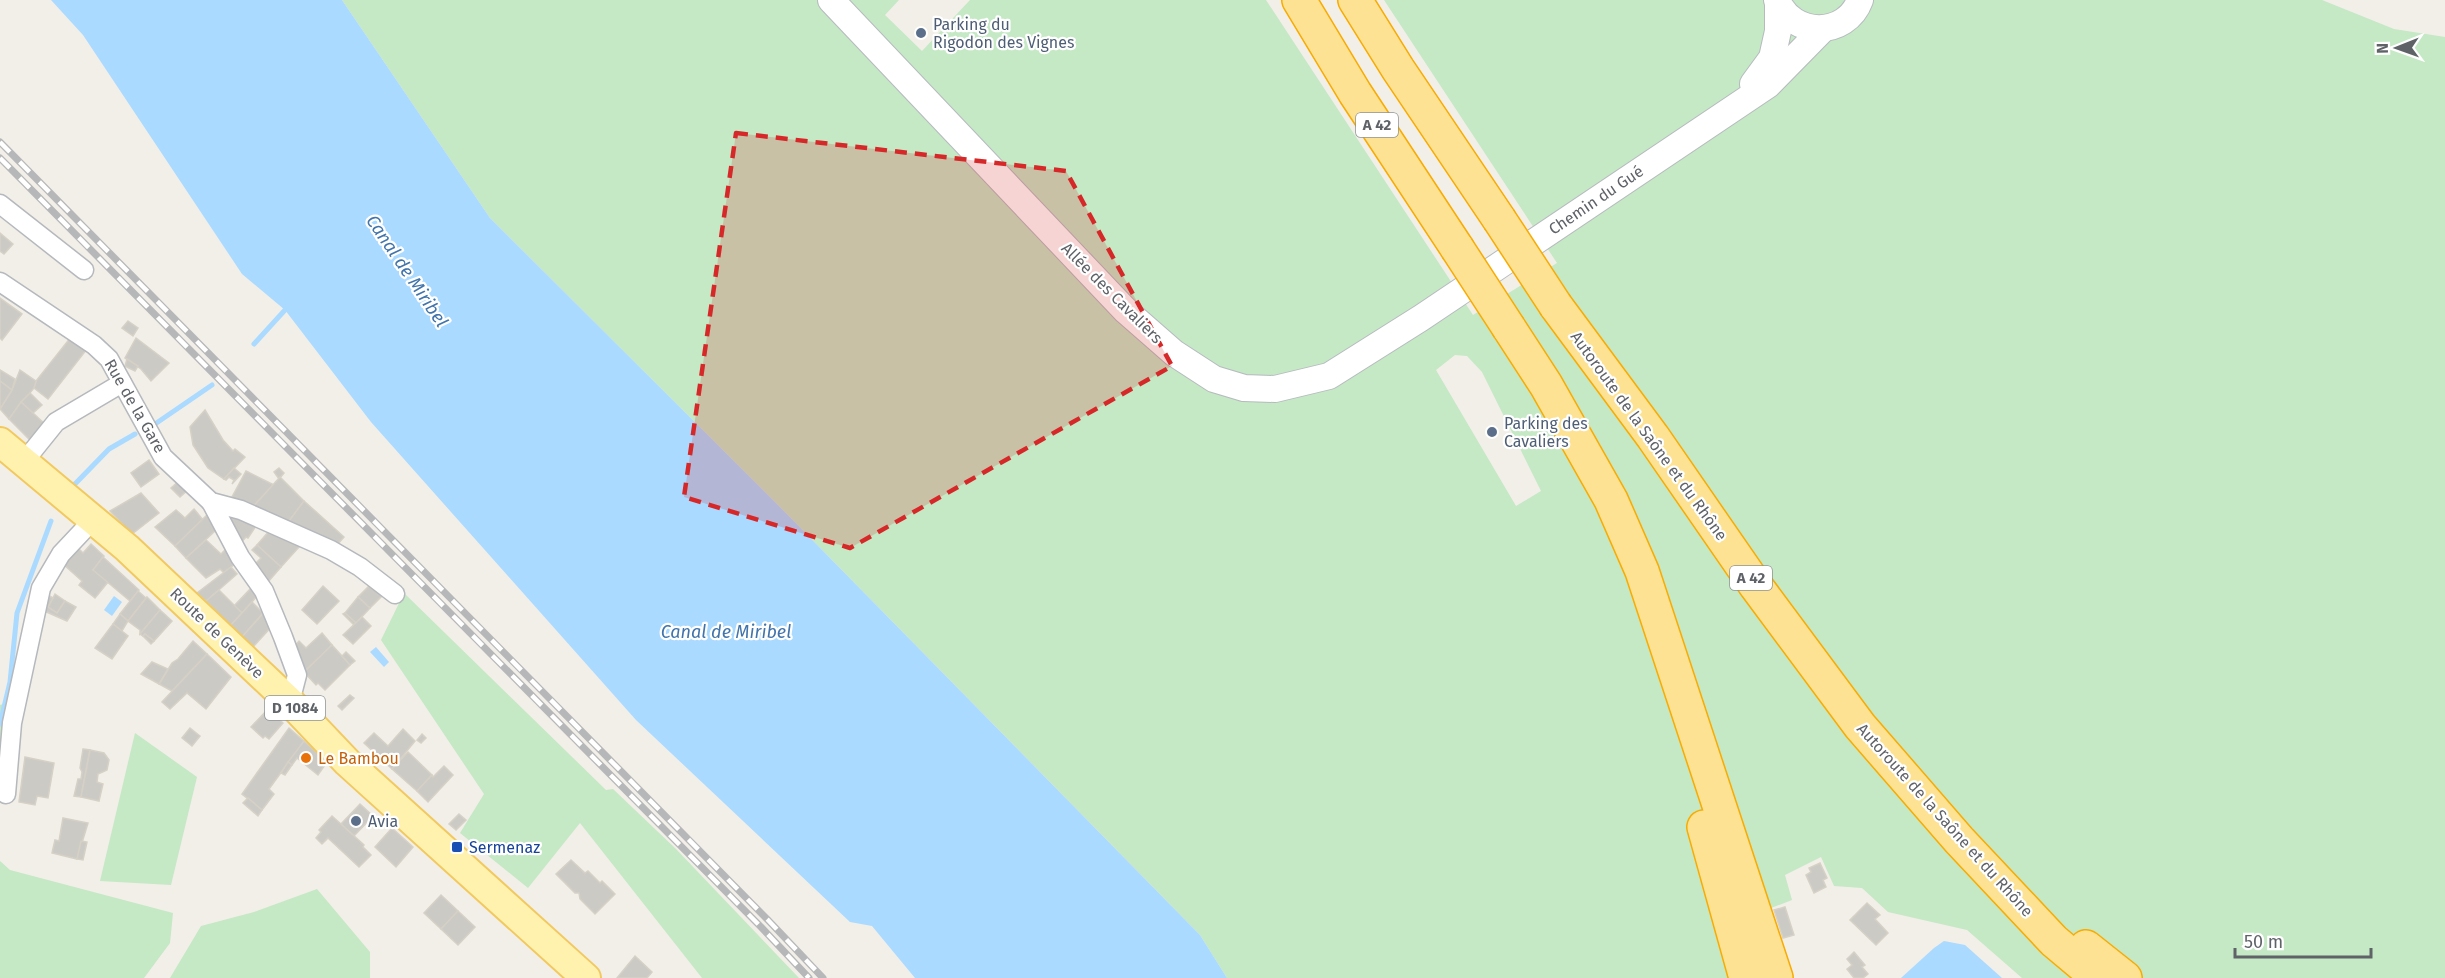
<svg xmlns="http://www.w3.org/2000/svg" width="2445" height="978" font-family="'Fira Sans',sans-serif">
<rect width="100%" height="100%" fill="#f1efe8"/>
<!-- green -->
<g fill="#c5e8c5" fill-rule="evenodd">
<path d="M342,0H899L885,15L922,51L970,0H1266L1473,315L1557,263L1384,0H2322L2394,29L2445,37V978H2022L1967,930L1888,912L1862,888L1834,886L1821,857L1785,875L1792,900L1766,910L1791,978H1227L1200,935L778,505L490,218ZM1455,355L1467,356L1482,372L1541,491L1516,506L1436,370Z"/>
<path d="M404,593L606,790L613,789L676,849L799,978H702L580,823L528,888L460,833L484,794L381,640Z"/>
<path d="M14,700L0,762V705Z"/>
<path d="M135,733L197,777L171,885L100,881Z"/>
<path d="M0,861L10,870L173,913L170,943L144,978H0Z"/>
<path d="M317,889L370,952V978H170L201,926L254,912Z"/>
</g>
<!-- water -->
<g fill="#aadaff">
<path d="M51,0H342L490,218L778,505L1200,935L1227,978H915L872,926L850,922L636,720L371,422L285,310L242,274L83,35Z"/>
<path d="M114,596L122,602L112,616L104,610Z"/>
<path d="M376,647L389,662L384,667L370,652Z"/>
<path d="M1944,941L1965,945L2002,978H1901L1934,948Z"/>
</g>
<g fill="none" stroke-linecap="round" stroke-linejoin="round">
<!-- stream -->
<g stroke="#aadaff" stroke-width="5">
<path d="M254,344L285,310"/>
<path d="M155,424L212,385"/>
<path d="M74,485L109,449L135,434"/>
<path d="M0,724L10,682L17,613L51,521"/>
</g>
</g>
<!-- building -->
<g fill="#cccac5" stroke="#d6d1c6" stroke-width="1.5">
<path d="M0,233L13,244L4,254L0,251Z"/>
<path d="M0,298L22,314L2,340L0,338Z"/>
<path d="M128,321L138,328L133,336L122,328Z"/>
<path d="M71,337L87,349L48,399L34,388L36,381Z"/>
<path d="M136,338L169,363L151,381L141,369L125,358Z"/>
<path d="M127,359L138,366L135,371L125,366Z"/>
<path d="M0,370L15,379L12,390L0,381Z"/>
<path d="M20,370L36,381L34,388L9,419L0,409L12,390Z"/>
<path d="M0,381L12,390L0,409Z"/>
<path d="M30,393L42,405L33,413L21,402Z"/>
<path d="M21,402L45,424L32,442L9,419Z"/>
<path d="M205,410L223,440L233,451L235,449L245,457L224,479L208,468L193,445L190,427Z"/>
<path d="M149,460L159,474L141,487L131,473Z"/>
<path d="M234,468L241,474L232,484L234,480L229,477L226,480L224,479Z"/>
<path d="M279,468L284,473L279,479L274,472Z"/>
<path d="M246,471L274,485L251,509L232,497Z"/>
<path d="M280,477L304,501L286,525L251,509Z"/>
<path d="M180,480L189,489L180,497L171,488Z"/>
<path d="M141,493L159,513L132,534L110,511Z"/>
<path d="M304,501L344,537L335,547L286,525Z"/>
<path d="M194,509L203,520L175,546L155,527L176,510L185,518Z"/>
<path d="M208,514L216,530L186,558L175,546Z"/>
<path d="M241,515L258,523L248,538L246,537L239,545L226,524L231,517Z"/>
<path d="M271,529L300,546L281,567L257,545Z"/>
<path d="M206,540L221,554L228,547L237,562L224,573L220,569L206,578L186,558Z"/>
<path d="M91,544L104,556L93,570L108,582L95,598L79,585L82,581L63,564L78,548L83,553Z"/>
<path d="M257,545L281,567L267,583L253,566L261,558L252,550Z"/>
<path d="M103,557L139,590L130,601L93,570Z"/>
<path d="M231,567L237,574L206,601L197,593Z"/>
<path d="M371,584L384,594L370,608L358,597Z"/>
<path d="M254,585L260,593L242,613L234,606Z"/>
<path d="M323,586L339,601L317,624L302,610Z"/>
<path d="M219,590L242,613L230,626L206,601Z"/>
<path d="M138,591L146,598L128,621L120,614Z"/>
<path d="M55,594L65,601L57,613L48,607Z"/>
<path d="M48,595L53,598L48,607L57,613L65,601L76,607L67,621L42,610Z"/>
<path d="M147,597L160,610L140,634V630L128,621Z"/>
<path d="M358,597L370,608L356,623L345,613Z"/>
<path d="M252,602L263,613L242,637L230,626Z"/>
<path d="M267,609L273,625L253,647L242,637Z"/>
<path d="M160,610L172,621L154,641L145,634L143,636L140,634Z"/>
<path d="M345,613L356,623L354,625L343,614Z"/>
<path d="M120,614L128,621L122,631L113,624Z"/>
<path d="M362,617L371,626L353,644L343,635Z"/>
<path d="M113,624L128,636L112,659L95,648Z"/>
<path d="M322,633L332,645L306,670L297,659L293,648L299,641L306,648Z"/>
<path d="M145,634L154,641L151,644L143,636Z"/>
<path d="M193,641L207,654L172,691L159,684L172,663L178,659Z"/>
<path d="M332,645L350,665L325,690L318,683L316,685L304,672Z"/>
<path d="M346,652L355,661L350,665L342,656Z"/>
<path d="M207,654L231,677L206,709L187,693L170,709L162,702Z"/>
<path d="M152,662L168,669L159,684L141,674Z"/>
<path d="M350,695L354,698L342,710L338,706Z"/>
<path d="M268,709L283,723L269,739L265,736L263,738L251,727Z"/>
<path d="M190,728L200,736L192,746L182,738Z"/>
<path d="M289,728L304,741L269,789L274,794L262,810L242,794Z"/>
<path d="M403,729L415,741L392,769L364,743L374,733L388,746Z"/>
<path d="M422,734L426,738L421,743L417,740Z"/>
<path d="M304,741L327,762L318,775L297,758L292,765L288,762Z"/>
<path d="M83,749L90,750L81,797L74,796L78,779H81L82,772L80,768Z"/>
<path d="M90,750L104,753L109,760L107,770L98,774L97,782L103,784L99,801L81,797Z"/>
<path d="M408,752L432,775L417,791L392,769Z"/>
<path d="M25,757L54,763L48,798L37,796L35,805L19,802Z"/>
<path d="M288,762L292,765L285,775L281,773Z"/>
<path d="M444,766L453,775L428,802L417,791L432,775L433,777Z"/>
<path d="M248,798L262,810L258,816L243,803Z"/>
<path d="M360,804L373,816L354,836L341,824Z"/>
<path d="M459,814L466,820L456,830L449,824Z"/>
<path d="M332,816L364,845L363,847L371,855L359,867L328,838L322,844L316,838L321,832L319,830Z"/>
<path d="M63,818L88,823L77,859L52,853L55,840L59,841Z"/>
<path d="M392,828L413,847L396,867L375,847Z"/>
<path d="M81,841L87,842L83,860L77,859Z"/>
<path d="M571,860L585,873L588,871L600,883L602,881L615,894L595,914L580,899L579,893H575L556,874Z"/>
<path d="M1820,863L1827,878L1823,880L1826,887L1814,893L1806,875L1811,872L1809,868Z"/>
<path d="M441,895L458,911L441,929L424,913Z"/>
<path d="M1867,903L1880,915L1875,919L1888,933L1876,945L1850,920Z"/>
<path d="M1785,907L1794,935L1783,938L1774,910Z"/>
<path d="M458,911L475,927L458,945L441,929Z"/>
<path d="M1854,952L1865,965L1862,967L1868,974L1863,978H1854L1847,969L1852,965L1847,959Z"/>
<path d="M635,956L652,972L647,978H617Z"/>
</g>
<g fill="none" stroke-linecap="round" stroke-linejoin="round">
<!-- street casing -->
<g stroke="#b5b8bc" stroke-width="21">
<g id="street">
<path d="M0,204L84,270"/>
<path d="M0,282L94,345L109,359L163,457L211,502L241,510L331,550L360,567L395,594"/>
<path d="M23,463L56,422L122,383"/>
<path d="M211,502L240,557L264,591L283,637L297,675L290,702"/>
<path d="M6,794L12,723L41,588L61,554L93,520"/>
</g>
</g>
<!-- secondary casing -->
<g stroke="#b6babf" stroke-width="28">
<g id="secondary">
<path d="M831,0L1126,311L1174,353L1214,379L1244,388L1275,389L1329,376L1421,318L1768,85L1823,29"/>
<path d="M1777,0C1792,37 1846,38 1860,0"/>
<path d="M1753,84L1772,58L1778,31V3"/>
</g>
</g>
<!-- primary casing -->
<g stroke="#f2c960" stroke-width="32">
<path id="primary" d="M0,442L127,548L290,702L347,762L586,978"/>
</g>
<!-- highway casing -->
<g stroke="#f9ab00" stroke-width="36">
<g id="highway">
<path d="M1299,0L1355,93L1457,248"/>
<path d="M1355,0L1398,69L1499,219"/>
<path d="M1556,306L1653,437L1756,586L1860,726L1959,840L2054,941L2098,978"/>
<path d="M1509,328L1546,385L1611,500L1642,571L1776,978"/>
<path d="M1704,827L1746,978"/>
<path d="M2086,947L2125,978"/>
</g>
</g>
<!-- street -->
<use href="#street" stroke="#fff" stroke-width="18"/>
<!-- secondary -->
<use href="#secondary" stroke="#fff" stroke-width="26"/>
<!-- primary -->
<use href="#primary" stroke="#fff2af" stroke-width="28"/>
<!-- highway -->
<use href="#highway" stroke="#fde293" stroke-width="33"/>
<!-- rail casing -->
<g stroke="#b6b7b8" stroke-width="7">
<g id="rail">
<path d="M0,142L768,920L823,978"/>
<path d="M0,158L761,927L809,978"/>
</g>
</g>
<!-- rail -->
<use href="#rail" stroke="#fff" stroke-width="4.5" stroke-dasharray="14" stroke-linecap="butt"/>
<!-- highway-bridge casing -->
<g stroke="#f9ab00" stroke-width="36" stroke-linecap="butt">
<g id="highway-bridge">
<path d="M1499,219L1556,306"/>
<path d="M1457,248L1509,328"/>
</g>
</g>
<!-- highway-bridge -->
<use href="#highway-bridge" stroke="#fde293" stroke-width="33"/>
</g>
<!-- marked area -->
<path fill="#d62828" fill-opacity="0.2" stroke="#d62828" stroke-width="4.5" stroke-dasharray="12 8" stroke-linejoin="round" d="M736,133L1066,171L1172,366L850,548L684,497Z"/>
<!-- markers -->
<g fill="#5c6f8a" stroke="#fff" stroke-width="2">
<circle cx="921" cy="33" r="6"/>
<circle cx="1492" cy="432" r="6"/>
<circle cx="356" cy="821" r="6"/>
</g>
<circle fill="#e8710a" stroke="#fff" stroke-width="2" cx="306" cy="758" r="6"/>
<rect fill="#1a4fb4" stroke="#fff" stroke-width="2" x="451" y="841" width="12" height="12" rx="3"/>
<g text-anchor="middle" dominant-baseline="central" stroke-width="4.5" stroke-linejoin="round" paint-order="stroke">
<!-- shield labels -->
<g fill="#fff" stroke="#8f9295" stroke-width="1.5">
<rect x="1356" y="113" width="42" height="24" rx="4.5"/>
<rect x="1730" y="566" width="42" height="24" rx="4.5"/>
<rect x="265" y="696" width="60" height="24" rx="4.5"/>
</g>
<g font-size="15" font-weight="bold" fill="#5f6368">
<text x="1377" y="125">A 42</text>
<text x="1751" y="578">A 42</text>
<text x="295" y="708">D 1084</text>
</g>
<!-- service labels -->
<g font-size="16" fill="#4e5e75" stroke="#fff" text-anchor="start">
<text x="933" y="24">Parking du<tspan x="933" dy="18">Rigodon des Vignes</tspan></text>
<text x="1504" y="423">Parking des<tspan x="1504" dy="18">Cavaliers</tspan></text>
<text x="368" y="821">Avia</text>
</g>
<!-- street labels -->
<g font-size="16" fill="#5f6368" stroke="#fff">
<text transform="translate(1596 200) rotate(-34)">Chemin du Gué</text>
<text transform="translate(1112 293) rotate(45)">Allée des Cavaliers</text>
<text transform="translate(135 406) rotate(60)">Rue de la Gare</text>
<text transform="translate(1649 436) rotate(54)">Autoroute de la Saône et du Rhône</text>
<text transform="translate(217 633) rotate(44)">Route de Genève</text>
<text transform="translate(1945 820) rotate(48)">Autoroute de la Saône et du Rhône</text>
</g>
<!-- food labels -->
<g font-size="16" fill="#c56008" stroke="#fff" text-anchor="start">
<text x="318" y="758">Le Bambou</text>
</g>
<!-- transit labels -->
<g font-size="16" fill="#164399" stroke="#fff" text-anchor="start">
<text x="469" y="847">Sermenaz</text>
</g>
<!-- water labels -->
<g font-size="18" font-style="italic" fill="#4174aa" stroke="#fff">
<text transform="translate(407 271) rotate(56)">Canal de Miribel</text>
<text x="726" y="632">Canal de Miribel</text>
</g>
</g>
<!-- north arrow -->
<g transform="translate(2397 48) rotate(269)" stroke="#ffffff" stroke-width="4.5" paint-order="stroke">
<path d="M0-4.5L10 22L0 15L-10 22Z" fill="#5f6368"/>
<text y="-9" font-size="16" font-weight="bold" text-anchor="middle" fill="#5f6368">N</text>
</g>
<!-- scale -->
<path d="M2235 948v9h136v-9" fill="none" stroke="#5f6368" stroke-width="3"/>
<text x="2244" y="948" font-size="18" fill="#5f6368" stroke="#ffffff" stroke-width="4.5" paint-order="stroke">50 m</text>
</svg>
